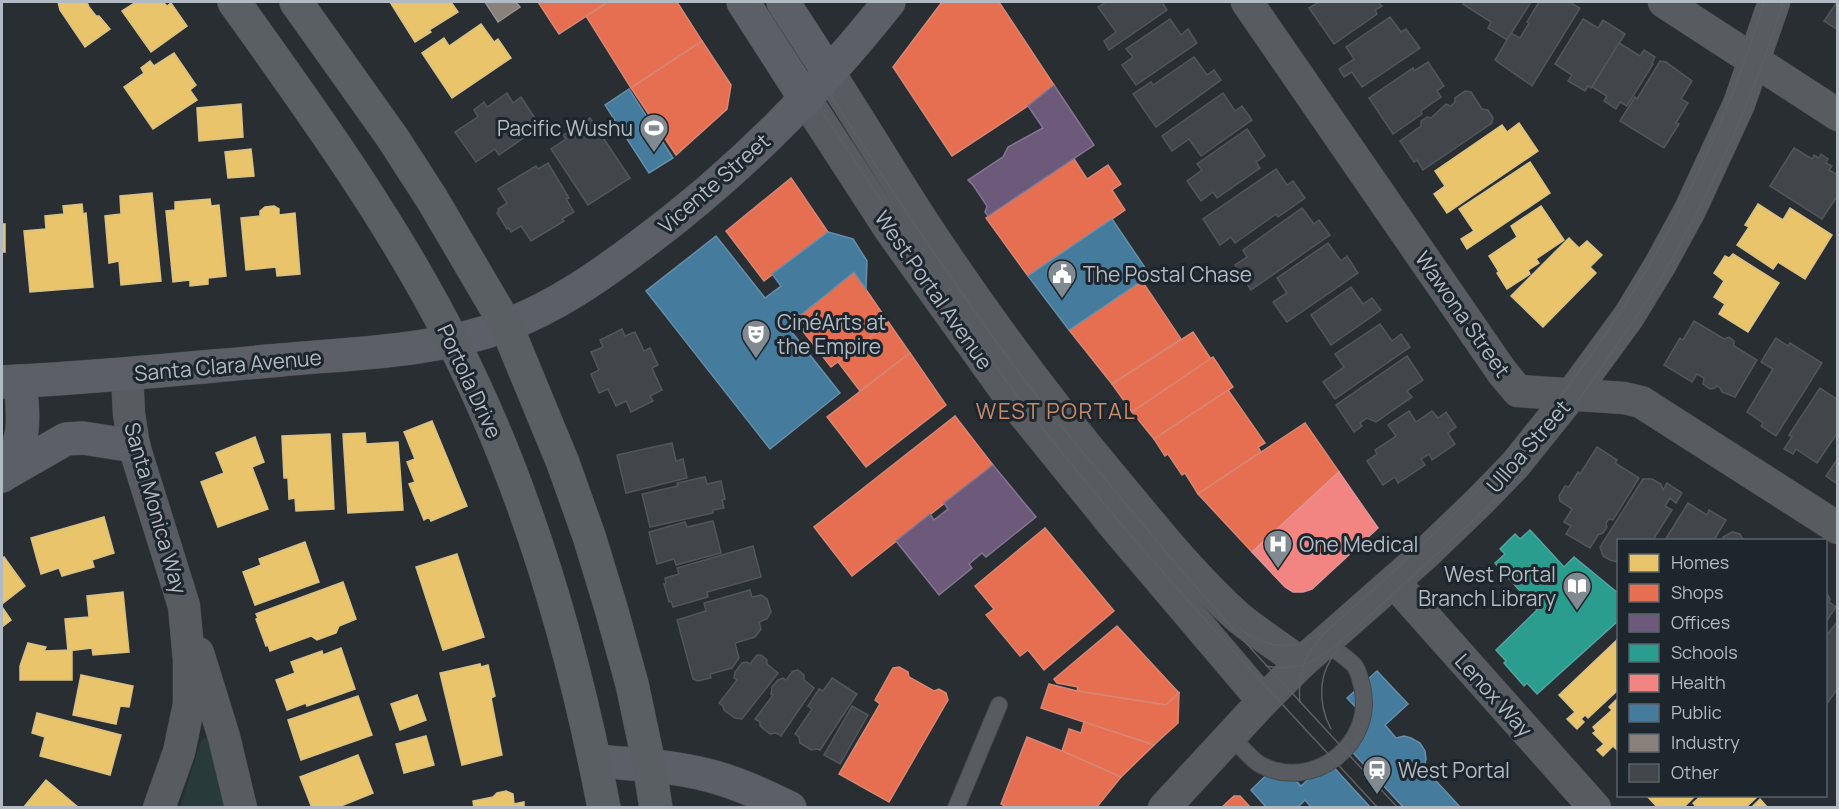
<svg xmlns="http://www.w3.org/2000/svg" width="1839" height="809" font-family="Manrope,sans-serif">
<rect width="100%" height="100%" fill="#292e33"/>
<!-- green -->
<path fill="#293a3a" d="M208,737L230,807L180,808L200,744L203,739Z"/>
<!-- homes -->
<g fill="#e9c46a" stroke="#d8c185" stroke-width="1.5">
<path d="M58,2H87L89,7L96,16H99L110,29L85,47L60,10Z"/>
<path d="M136,2H163L167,6L171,3L187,26L151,52L122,11Z"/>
<path d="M390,2H451L458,12L429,30L431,32L415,42Z"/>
<path d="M481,24L494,42L498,39L511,58L452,98L422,53L444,38L449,46Z"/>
<path d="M174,53L196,85L190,90L197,100L153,129L124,87L144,73L141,68L150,61L154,66Z"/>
<path d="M241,104L243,137L199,141L197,108Z"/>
<path d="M1519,123L1538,151L1447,213L1434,194L1445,186L1435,171L1502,125L1507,132Z"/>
<path d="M251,149L254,176L228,178L225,152Z"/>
<path d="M1530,162L1550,193L1467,249L1461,239L1474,231L1459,209Z"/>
<path d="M152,193L161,281L121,285L119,261L109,263L105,216L121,214L120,196Z"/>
<path d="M210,199L211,206L219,205L226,276L208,278V284L190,286V280L173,282L166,211L175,210V202Z"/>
<path d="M82,204L83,214L86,213L93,287L30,292L24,231L46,229L45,216L64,214L63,206Z"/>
<path d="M1758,204L1783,220L1790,208L1832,235L1805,279L1778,262L1773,269L1737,245L1749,227L1745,225Z"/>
<path d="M274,206L279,209V215L295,213L300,274L277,276L276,267L246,270L241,218L260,216V211L265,207Z"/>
<path d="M1541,206L1564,240L1536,259L1539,263L1528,270L1530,274L1507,289L1497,273L1499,272L1489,256L1517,237L1511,226Z"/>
<rect x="2" y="224" width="3" height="28"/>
<path d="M1569,238L1579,248L1587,241L1602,255L1590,267L1596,273L1543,327L1511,296Z"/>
<path d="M1733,254L1779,283L1748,332L1719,314L1725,304L1714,297L1724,281L1714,273L1725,256L1729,258Z"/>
<path d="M432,421L467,506L431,521L429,517L424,520L409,484L415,482L407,462L415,459L404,432Z"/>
<path d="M365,433L366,444L398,442L403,510L348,513L343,434Z"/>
<path d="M330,434L334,509L296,511L295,498L289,499L288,478H284L282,436Z"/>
<path d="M255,437L264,462L252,467L268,509L218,527L201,482L224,473L216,453Z"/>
<path d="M104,517L114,553L92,560L94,567L62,576L59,568L41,574L31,538Z"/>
<path d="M305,542L319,582L255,605L243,572L261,565L259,559Z"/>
<path d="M457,554L484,637L443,650L416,567Z"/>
<path d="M4,557L25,586L2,604V559Z"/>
<path d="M343,582L356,619L339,626L336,633L317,640L311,636L270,651L268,645L266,646L256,619L258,618L256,614Z"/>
<path d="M123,592L129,652L93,655L92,648L68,651L65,619L89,617L87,596Z"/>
<path d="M2,607L11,620L2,627Z"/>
<path d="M1618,639V690L1588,718L1585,715L1581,719L1584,722L1577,729L1567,719L1575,712L1559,695Z"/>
<path d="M28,643L46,647L44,651L72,650V680H20V666Z"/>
<path d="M341,648L355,689L307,706L306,703L287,710L276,680L295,673L291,662L322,651L323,655Z"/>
<path d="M480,664L481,667L488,665L495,696L491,698L502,755L462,765L440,673Z"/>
<path d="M81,675L133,686L129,707L120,706L116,724L73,715Z"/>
<path d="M417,695L426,720L400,730L391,704Z"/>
<path d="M358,696L372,735L301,760L288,720Z"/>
<path d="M1618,698V749L1617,750L1613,746L1603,756L1597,750L1604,744L1593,733L1596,731L1593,727L1612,710L1609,707Z"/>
<path d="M37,713L121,735L110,775L40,756L45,737L32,733Z"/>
<path d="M426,736L434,765L404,773L396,744Z"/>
<path d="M358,755L373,793L336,808H312L300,777Z"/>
<path d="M46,780L79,808H23Z"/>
<path d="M506,791L513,794L514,804L524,802V808H474L473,801L493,797L497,793Z"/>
<path d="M1647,796H1695L1683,808H1658Z"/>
<path d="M1701,796H1758L1745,808H1697L1693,803Z"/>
<path d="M1760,799L1768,808H1751Z"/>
</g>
<!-- shops -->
<g fill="#e76f51" stroke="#d78674" stroke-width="1.5">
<path d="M538,2H608L559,34Z"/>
<path d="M608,2H677L702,41L631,88L586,16Z"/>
<path d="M942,2H999L1054,85L1028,106L952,156L893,67Z"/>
<path d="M702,41L731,85L727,109L676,155L631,88Z"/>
<path d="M1074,159L1087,179L1108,165L1121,184L1112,190L1125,210L1028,276L986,218Z"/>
<path d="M791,178L828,232L764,281L726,231Z"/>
<path d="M854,272L889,323L831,367L802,330L807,327L798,316Z"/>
<path d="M1142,281L1181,339L1112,384L1069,330Z"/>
<path d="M889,323L910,353L860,391L838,362Z"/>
<path d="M1193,332L1211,359L1132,412L1112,384Z"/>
<path d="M910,353L946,405L866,467L827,417Z"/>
<path d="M1213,357L1233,387L1154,439L1132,412Z"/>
<path d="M1228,390L1265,443L1258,447L1261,452L1198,494L1185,473L1182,475L1168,454L1165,456L1154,439Z"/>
<path d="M955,416L993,465L852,576L814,527Z"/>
<path d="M1305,423L1339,472L1252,552L1198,494Z"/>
<path d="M1045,528L1114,611L1044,670L1028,650L1020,656L986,615L994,609L975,586Z"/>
<path d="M1117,626L1179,693L1166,705L1077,691L1078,687L1057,683L1054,679Z"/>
<path d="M899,667L908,672L909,677L934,691L939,689L946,693L948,700L889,802L839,774L880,704L875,700L893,668Z"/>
<path d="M1049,684L1077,691L1166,705L1179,693L1178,723L1154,745L1041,708Z"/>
<path d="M1084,722L1154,745L1121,777L1062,751L1069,729L1081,733Z"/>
<path d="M1027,737L1062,751L1121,777L1096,808H1008L1001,804Z"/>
<path d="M1234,796H1240L1251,808H1221Z"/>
</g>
<!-- offices -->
<g fill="#6d597a" stroke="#827690" stroke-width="1.5">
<path d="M1054,85L1094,145L988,216L985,212L987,206L973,185L968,180L1003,157L1008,147L1043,128L1028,106Z"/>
<path d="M993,465L1036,517L986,557L982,553L969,564L972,568L939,595L896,541L930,514L934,520L948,509L944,503Z"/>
</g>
<!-- schools -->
<path fill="#2a9d8f" stroke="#53a69f" stroke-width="1.5" d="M1530,530L1564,567L1574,557L1618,593V622V621L1537,694L1527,683L1524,686L1504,663L1506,661L1496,650L1537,610L1495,563L1505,554L1500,549L1515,534L1520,539Z"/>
<!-- health -->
<path fill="#f28482" stroke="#df9496" stroke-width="1.5" d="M1339,472L1378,528L1312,589L1303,592H1293L1285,587L1252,552Z"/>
<!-- public -->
<g fill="#457b9d" stroke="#668ea9" stroke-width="1.5">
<path d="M629,89L673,158L649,173L605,105Z"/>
<path d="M1112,219L1150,275L1069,330L1028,276Z"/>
<path d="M828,232L853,239L867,261L866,289L854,272L787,326L840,393L770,449L646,291L716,236L765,298L781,286L772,274Z"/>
<path d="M1377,671L1408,704L1385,725L1396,738L1404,736L1411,738L1420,743L1425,751L1426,759L1424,768L1461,808H1404L1345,744L1369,721L1347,698Z"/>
<path d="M1328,761L1371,808H1312L1305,800L1297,808H1267L1251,790L1279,763L1301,786Z"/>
</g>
<!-- industry -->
<path fill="#8a817c" stroke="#969292" stroke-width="1.5" d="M485,2H516L520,7L498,22Z"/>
<!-- building -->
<g fill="#42464b" stroke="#50565b" stroke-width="1.5">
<path d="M1106,2H1162L1167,10L1109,50L1104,41L1116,32L1098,7Z"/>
<path d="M1319,2H1378L1382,6L1375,10L1377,14L1334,44L1309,8Z"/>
<path d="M1465,2H1531L1507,40L1488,28L1491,22L1463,4Z"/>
<path d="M1539,2H1569L1580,8L1532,86L1495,60L1511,33L1520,38L1529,23L1527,22Z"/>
<path d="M1837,2H1838V30L1824,21Z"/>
<path d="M1390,17L1401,32L1406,29L1420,48L1362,87L1352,72L1344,77L1339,69L1354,59L1346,47Z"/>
<path d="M1170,19L1181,35L1188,29L1197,43L1136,85L1122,65L1133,57L1126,49Z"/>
<path d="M1583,19L1598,28L1603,20L1625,34L1591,88L1588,86L1585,91L1568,81L1572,75L1555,64Z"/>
<path d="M1619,43L1640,56L1644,50L1655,57L1652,63L1653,64L1627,106L1620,102L1616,109L1604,101L1607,96L1592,87Z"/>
<path d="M1194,57L1207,75L1214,70L1221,80L1156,127L1133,94L1151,82L1153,85Z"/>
<path d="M1660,61L1666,62L1692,81L1681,99L1688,103L1676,123L1679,124L1664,148L1620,121L1635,97L1637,99Z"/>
<path d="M1428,62L1444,86L1437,91L1441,97L1421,111L1422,114L1393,134L1369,98L1413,68L1414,71Z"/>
<path d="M1465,91L1471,92L1482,109L1488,110L1493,118L1492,123L1423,170L1417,160L1414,162L1400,141L1421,126V121L1427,117L1431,118L1446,104L1451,106L1455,102V98Z"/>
<path d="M507,93L513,103L521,97L537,121L529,126L532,132L499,155L495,149L476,162L455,132L478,117L474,110L484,102L487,107Z"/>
<path d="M1223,93L1235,111L1242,106L1252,120L1201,156L1189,139L1172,151L1162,136Z"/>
<path d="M590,118L630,178L588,205L551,149L566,139L563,135Z"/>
<path d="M1247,129L1265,156L1256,162L1260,168L1217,198L1213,192L1201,201L1187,181L1202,170L1197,164Z"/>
<path d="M1794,148L1812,159L1814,155L1819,158L1821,154L1828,159L1826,163L1832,166L1829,170L1838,175V195L1822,219L1770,186Z"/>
<path d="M548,163L569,198L566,199L574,212L562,219L564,221L531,241L521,226L511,232L509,228L507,229L497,213L499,211L498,209L507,203L498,189L536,166L538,169Z"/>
<path d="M1276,169L1287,185L1293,181L1305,198L1278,217L1276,214L1235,243L1231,237L1220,245L1203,219Z"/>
<path d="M1302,208L1314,224L1319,220L1330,235L1251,290L1235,265L1247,257L1243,250Z"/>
<path d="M1328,243L1341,261L1347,256L1358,273L1287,322L1273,302L1287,293L1277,278Z"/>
<path d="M1351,287L1363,304L1372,298L1381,310L1331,345L1311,315Z"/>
<path d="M1694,321L1724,339L1729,337L1734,341V346L1757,360L1735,397L1722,392L1720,388L1717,386L1715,388L1710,389L1703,384L1704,378L1697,374L1692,382L1664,365L1680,338L1683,340Z"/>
<path d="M1380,324L1392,341L1401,334L1410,347L1335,399L1323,382L1344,367L1335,354Z"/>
<path d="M622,329L625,336L635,332L644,351L650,348L658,365L652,368L662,390L650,396L653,401L631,412L626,401L616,406L608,389L599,393L591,374L599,370L591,352L603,347L600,340Z"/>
<path d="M1776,338L1788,346L1790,343L1822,363L1776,436L1761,426L1763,423L1747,412L1773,369L1761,362Z"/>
<path d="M1407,356L1423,380L1407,391L1412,397L1376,422L1367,418L1360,423L1362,426L1354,432L1336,405Z"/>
<path d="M1820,388L1838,400V432L1817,463L1796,449L1793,454L1784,449L1792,437L1789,435Z"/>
<path d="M1409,411L1416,422L1432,411L1438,418L1446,412L1456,427L1448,433L1455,444L1432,460L1429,454L1421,459L1425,465L1398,483L1395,477L1383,485L1367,461L1377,454L1375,450L1396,436L1388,425Z"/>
<path d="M672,443L676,461L683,459L687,478L626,493L617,455Z"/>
<path d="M1597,447L1617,460L1615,463L1639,478L1613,520L1609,519L1606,523L1607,527L1603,533L1598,535L1590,548L1566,534L1571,526L1564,522L1572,509L1560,501L1559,496L1565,486L1569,487L1578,472L1580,474Z"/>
<path d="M1838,458V481L1836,483L1826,476Z"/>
<path d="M705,477L707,484L721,481L725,499L722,500L724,508L713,510V513L650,527L642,494L678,486L677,483Z"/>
<path d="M1643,479H1652L1661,484L1663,490L1667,483L1682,493L1676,503L1670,498L1665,506L1672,510L1653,540H1618V562L1610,560L1603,556L1600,547Z"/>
<path d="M1688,503L1707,515L1709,510L1726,520L1714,540H1665Z"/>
<path d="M713,521L721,553L676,565L674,559L657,564L649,532L685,522L687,527Z"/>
<path d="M1732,532L1740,534L1742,538L1745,540H1724L1723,537Z"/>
<path d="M753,546L761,577L707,592L708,597L673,607L671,601L669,602L664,584H666L665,578L679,574L677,568Z"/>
<path d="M750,590L752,597L761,595L767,599L771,612L767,619L759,622L761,629L755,637L735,643L739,658L732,668L710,674L711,678L698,681L693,679L677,620L706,611L704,603Z"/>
<path d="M1826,592L1830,599L1829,602L1836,607L1826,622Z"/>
<path d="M1838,621V688L1828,702L1826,701V636Z"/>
<path d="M757,655H761L767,660V664L778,673L742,719L735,718L724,710L723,706L719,703L737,680L734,678L735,672L742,663L747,662L750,664Z"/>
<path d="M798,670L804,675V680L814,688L781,736L776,733L770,734L760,726V722L755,719L773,695L771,694L772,687L778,680L783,678L786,680L793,671Z"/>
<path d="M832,678L857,694L820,750L817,749L811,750L800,743L799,737L795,734L812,709L808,706L819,689L823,691Z"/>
<path d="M852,706L868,715L840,764L824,755Z"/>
</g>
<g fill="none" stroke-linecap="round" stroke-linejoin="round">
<!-- lane casing -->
<g stroke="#464a4e" stroke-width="18">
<g id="lane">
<path d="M1231,736C1240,745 1250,759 1261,765C1313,792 1376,744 1362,686C1360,679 1359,671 1354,665C1346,657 1334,649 1325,643"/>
<path d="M956,808L999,705"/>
</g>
</g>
<!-- street casing -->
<g stroke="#464a4e" stroke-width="33">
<g id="street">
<path d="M1247,2L1502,372L1518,391L1624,398L1641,402L1838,528"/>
<path d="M1664,2L1838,115"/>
<path d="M829,73C861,122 891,173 923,222C981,310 1044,396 1112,477C1152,525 1192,576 1239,618C1259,634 1281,648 1301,663"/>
<path d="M806,100L891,231L1010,397L1117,529L1263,701"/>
<path d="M127,374L129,414L134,446L184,606L189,660V704L179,752L159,808"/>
<path d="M1394,582L1595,808"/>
<path d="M198,653L224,737L241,808"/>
<path d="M1164,808L1263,701L1301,663L1425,554L1480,501L1515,465L1572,394L1629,316L1660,265L1690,210L1739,104L1774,2"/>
</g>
</g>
<!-- secondary casing -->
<g stroke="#464a4e" stroke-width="34">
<g id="secondary">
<path d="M743,2L806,100"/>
<path d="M783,2L829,73"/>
<path d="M2,382C95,378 188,368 281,360C356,353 435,352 507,325C555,307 598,277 638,247C733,177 816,94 889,2"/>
<path d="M3,475L66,439L83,438L134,446"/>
<path d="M2,476C27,439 24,423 20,381"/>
<path d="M595,761C633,764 670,766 707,775C736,782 764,795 790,808"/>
</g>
</g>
<!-- primary casing -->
<g stroke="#464b50" stroke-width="34">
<g id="primary">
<path d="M234,2C312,111 391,220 452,340C527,486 573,646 604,808"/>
<path d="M296,2L392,137L432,199L506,325L563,463L589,536L611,608L632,684L649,764L656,808"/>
</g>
</g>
<!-- lane -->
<use href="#lane" stroke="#585c61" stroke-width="16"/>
<!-- street -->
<use href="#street" stroke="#585c61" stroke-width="32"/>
<!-- secondary -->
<use href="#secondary" stroke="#5c6066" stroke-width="33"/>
<!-- primary -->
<use href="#primary" stroke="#5a5f63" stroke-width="33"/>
<!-- tram -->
<g stroke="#5c6065" stroke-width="1.5">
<path d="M751,2C810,94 870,186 933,276C960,315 987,355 1016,394C1127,540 1254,673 1378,808"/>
<path d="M770,2L912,221L985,326L1028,385L1080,449L1182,571L1244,641L1398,808"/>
<path d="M1240,629C1265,648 1294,652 1320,633"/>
<path d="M1266,666C1294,671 1310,665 1333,648C1358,627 1382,604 1407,581C1456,537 1507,492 1549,440C1570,414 1588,387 1607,359C1628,329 1649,300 1667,268C1715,183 1755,95 1783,2"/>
<path d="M1300,702C1298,684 1301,666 1311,650C1325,629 1348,613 1366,596C1399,567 1431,537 1462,506C1605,365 1706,193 1764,2"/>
<path d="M1331,729C1317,703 1318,671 1339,649"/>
</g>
</g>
<!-- icons -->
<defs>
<g id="stadium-pin" transform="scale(1.5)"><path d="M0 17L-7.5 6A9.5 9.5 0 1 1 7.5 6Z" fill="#828a91" stroke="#1d252d"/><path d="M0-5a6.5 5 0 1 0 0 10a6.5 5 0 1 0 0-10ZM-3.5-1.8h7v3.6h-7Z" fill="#fff"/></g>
<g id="civic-pin" transform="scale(1.5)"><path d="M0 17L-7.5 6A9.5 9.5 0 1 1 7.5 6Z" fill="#828a91" stroke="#1d252d"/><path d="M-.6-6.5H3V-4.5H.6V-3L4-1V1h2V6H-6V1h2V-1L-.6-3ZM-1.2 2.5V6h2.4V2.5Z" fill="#fff"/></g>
<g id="theatre-pin" transform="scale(1.5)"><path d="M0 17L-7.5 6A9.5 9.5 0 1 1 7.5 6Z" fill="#828a91" stroke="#1d252d"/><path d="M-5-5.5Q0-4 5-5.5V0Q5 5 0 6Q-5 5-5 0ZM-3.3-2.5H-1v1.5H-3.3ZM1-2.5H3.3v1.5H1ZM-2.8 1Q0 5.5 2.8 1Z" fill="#fff"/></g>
<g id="hospital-pin" transform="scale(1.5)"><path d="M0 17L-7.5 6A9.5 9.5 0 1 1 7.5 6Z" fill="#828a91" stroke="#1d252d"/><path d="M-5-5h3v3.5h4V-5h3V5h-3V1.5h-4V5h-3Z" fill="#fff"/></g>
<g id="library-pin" transform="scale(1.5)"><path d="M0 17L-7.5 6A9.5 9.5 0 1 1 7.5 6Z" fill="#828a91" stroke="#1d252d"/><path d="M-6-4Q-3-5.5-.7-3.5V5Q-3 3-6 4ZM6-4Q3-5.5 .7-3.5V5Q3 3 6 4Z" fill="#fff"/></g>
<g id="station-pin" transform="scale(1.5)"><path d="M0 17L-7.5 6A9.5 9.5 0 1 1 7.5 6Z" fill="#828a91" stroke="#1d252d"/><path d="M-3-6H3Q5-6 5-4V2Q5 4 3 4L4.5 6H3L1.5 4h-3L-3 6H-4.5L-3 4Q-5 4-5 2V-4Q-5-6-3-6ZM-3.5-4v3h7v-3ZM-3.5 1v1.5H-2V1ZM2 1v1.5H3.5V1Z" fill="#fff"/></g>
</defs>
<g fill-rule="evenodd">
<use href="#stadium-pin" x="654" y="128"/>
<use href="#civic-pin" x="1062" y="274"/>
<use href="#theatre-pin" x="756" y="334"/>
<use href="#hospital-pin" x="1278" y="544"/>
<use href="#library-pin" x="1577" y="586"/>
<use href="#station-pin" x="1377" y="770"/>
</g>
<g text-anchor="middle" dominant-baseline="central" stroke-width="6" stroke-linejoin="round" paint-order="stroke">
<!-- poi labels -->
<g font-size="21" fill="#b2bbc4" stroke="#1d252d" text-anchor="start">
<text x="633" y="128" text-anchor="end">Pacific Wushu</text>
<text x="1083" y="274">The Postal Chase</text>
<text x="777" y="322">CinéArts at<tspan x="777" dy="24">the Empire</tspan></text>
<text x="1299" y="544">One Medical</text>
<text x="1556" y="574" text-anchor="end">West Portal<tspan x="1556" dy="24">Branch Library</tspan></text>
<text x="1398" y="770">West Portal</text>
</g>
<!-- street labels -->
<g font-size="21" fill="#b2bbc4" stroke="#1d252d">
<text transform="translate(714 183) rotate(-41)">Vicente Street</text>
<text transform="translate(934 290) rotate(55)">West Portal Avenue</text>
<text transform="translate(1463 314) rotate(55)">Wawona Street</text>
<text transform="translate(228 365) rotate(-5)">Santa Clara Avenue</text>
<text transform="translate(470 381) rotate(65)">Portola Drive</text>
<text transform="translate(1528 446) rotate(-49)">Ulloa Street</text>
<text transform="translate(156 508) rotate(74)">Santa Monica Way</text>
<text transform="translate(1494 695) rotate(48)">Lenox Way</text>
</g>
<!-- neighbourhood labels -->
<g font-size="22" letter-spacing="1.5" fill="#c88b69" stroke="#1d252d">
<text x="1056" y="411">WEST PORTAL</text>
</g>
</g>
<!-- border -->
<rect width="1839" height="809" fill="none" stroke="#b2bbc4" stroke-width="6"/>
<!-- legend -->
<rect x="1617" y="539" width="210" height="258" fill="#1d252d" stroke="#596169" stroke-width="1.5"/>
<rect x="1629" y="554" width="30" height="18" fill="#e9c46a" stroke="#596169" stroke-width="1.5"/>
<text x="1671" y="569" font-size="18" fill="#b2bbc4">Homes</text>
<rect x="1629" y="584" width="30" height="18" fill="#e76f51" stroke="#596169" stroke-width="1.5"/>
<text x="1671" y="599" font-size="18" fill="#b2bbc4">Shops</text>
<rect x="1629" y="614" width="30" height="18" fill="#6d597a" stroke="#596169" stroke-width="1.5"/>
<text x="1671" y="629" font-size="18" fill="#b2bbc4">Offices</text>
<rect x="1629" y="644" width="30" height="18" fill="#2a9d8f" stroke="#596169" stroke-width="1.5"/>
<text x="1671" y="659" font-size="18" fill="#b2bbc4">Schools</text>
<rect x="1629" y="674" width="30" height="18" fill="#f28482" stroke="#596169" stroke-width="1.5"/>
<text x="1671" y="689" font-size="18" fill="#b2bbc4">Health</text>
<rect x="1629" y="704" width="30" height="18" fill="#457b9d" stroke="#596169" stroke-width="1.5"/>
<text x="1671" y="719" font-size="18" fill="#b2bbc4">Public</text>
<rect x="1629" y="734" width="30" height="18" fill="#8a817c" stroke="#596169" stroke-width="1.5"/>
<text x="1671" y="749" font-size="18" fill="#b2bbc4">Industry</text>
<rect x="1629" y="764" width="30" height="18" fill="#42464b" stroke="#596169" stroke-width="1.5"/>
<text x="1671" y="779" font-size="18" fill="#b2bbc4">Other</text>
</svg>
